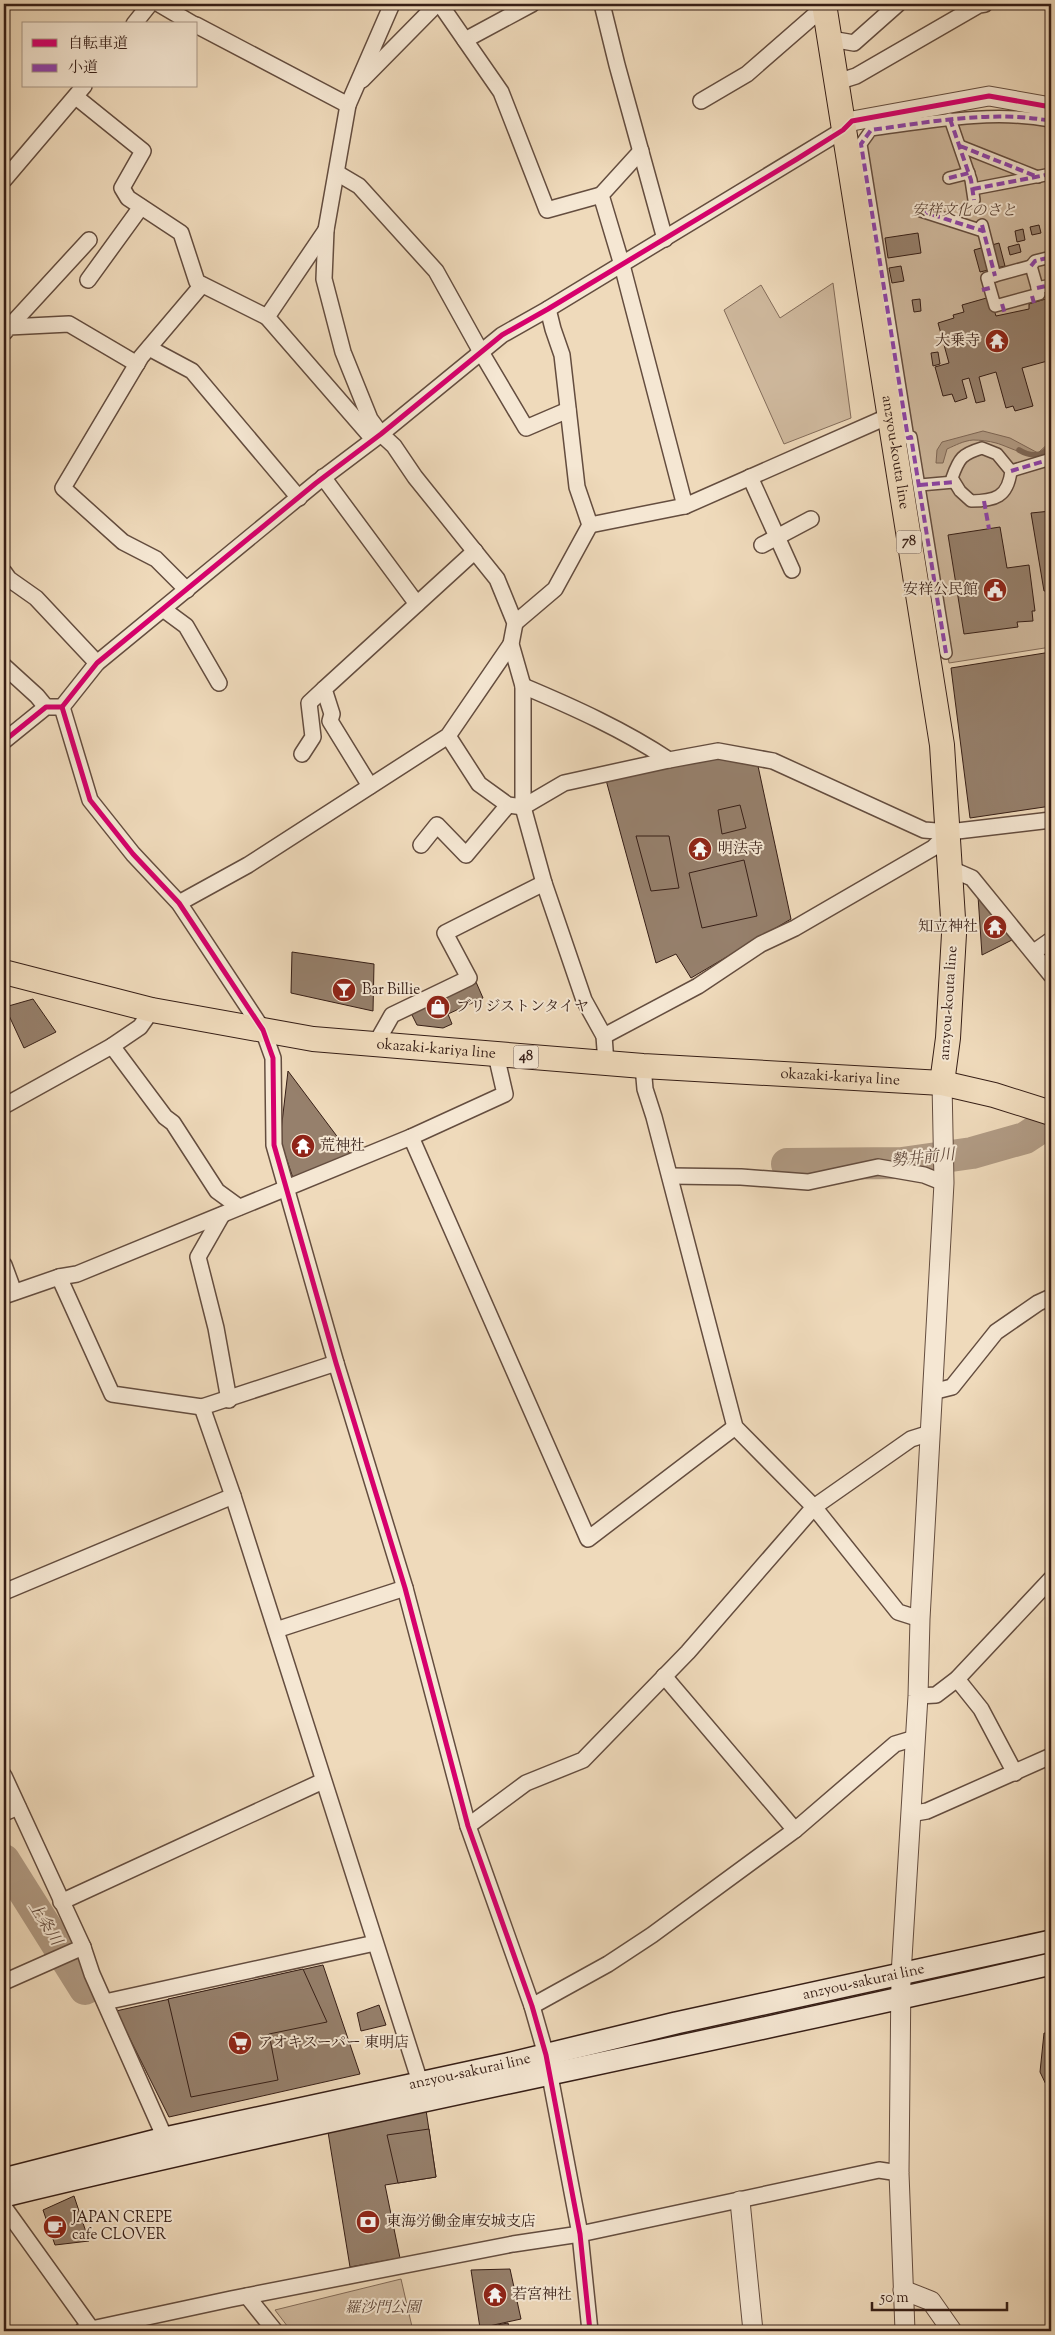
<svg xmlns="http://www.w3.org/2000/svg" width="1055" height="2335" font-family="'Sorts Mill Goudy','Noto Serif JP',serif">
<rect width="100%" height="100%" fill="#efdabb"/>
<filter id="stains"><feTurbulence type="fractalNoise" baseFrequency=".004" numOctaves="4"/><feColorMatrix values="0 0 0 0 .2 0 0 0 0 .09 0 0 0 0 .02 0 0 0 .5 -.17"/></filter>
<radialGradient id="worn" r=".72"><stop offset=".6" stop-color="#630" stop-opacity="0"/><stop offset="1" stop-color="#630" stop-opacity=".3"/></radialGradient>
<!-- green -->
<g fill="#d0ba9f" stroke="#836c5a">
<path d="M985,120L1051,126V647L949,663L916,432L911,433L864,146L873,134Z"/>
<path d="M833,283L851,418L784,444L724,310L761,285L780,318Z"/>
<path d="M401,2279L413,2331H291L275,2310Z"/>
</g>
<!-- water -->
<path fill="#b09a83" stroke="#7f6857" d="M983,431L1010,438L1038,453L1051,441C1051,471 1009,446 996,443C989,441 980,440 973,440C963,441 956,445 947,449L943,463H936L937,450L942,442Z"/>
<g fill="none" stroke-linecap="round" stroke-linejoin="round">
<!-- stream -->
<path stroke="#7f6857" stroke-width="5.5" d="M1019,450C1031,457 1043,457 1051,445"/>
<!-- river -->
<g stroke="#b09a83" stroke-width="32">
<path d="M787,1164L902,1163L972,1153L1025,1138L1051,1121"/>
<path d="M4,1860L85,1989"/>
</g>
</g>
<!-- building -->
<g fill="#96806c" stroke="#361e16">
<path d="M1039,225L1041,233L1032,235L1030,227Z"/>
<path d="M1023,229L1025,240L1017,242L1015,231Z"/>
<path d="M918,233L921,253L888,258L885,238Z"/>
<path d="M999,243L1005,266L980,272L974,250Z"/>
<path d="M1019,244L1021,252L1010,255L1008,247Z"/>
<path d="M901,266L904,281L892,283L889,268Z"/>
<path d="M990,297L996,316L1029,309V304L1049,298L1051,304V360L1022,368L1033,406L1015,411L1013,406L1006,408L996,372L979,377L985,401L976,403L969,378L962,380L967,398L955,402L952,394L943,396L935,367L949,363L938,323L954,318L953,315L964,312L962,305Z"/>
<path d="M920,299L921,311L914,312L912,300Z"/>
<path d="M938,352L940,364L933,366L931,353Z"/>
<path d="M1051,511V611L1048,591H1044L1031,513Z"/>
<path d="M1000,527L1007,568L1029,565L1035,611H1032L1033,621L1017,622L1018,627L964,634L948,535Z"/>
<path d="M1051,652V806L970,818L951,668Z"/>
<path d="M717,757L758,766L791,919L691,978L676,954L656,963L606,780Z"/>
<path d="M740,805L746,828L722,834L718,810Z"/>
<path d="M636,836H669L679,888L651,891Z"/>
<path d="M744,860L757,916L702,928L689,873Z"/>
<path d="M978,896L1014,939L982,955Z"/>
<path d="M292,952L374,964L373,1011L291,993Z"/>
<path d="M476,982L483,998L448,1014L452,1024L443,1028L417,1025L411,1013Z"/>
<path d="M33,999L56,1032L24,1048L5,1007Z"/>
<path d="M288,1071L351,1155L293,1178L280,1140Z"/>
<path d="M323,1965L360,2074L169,2117L116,2011Z"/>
<path d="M303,1969L327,2022L269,2034L278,2080L191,2097L168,1999Z"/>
<path d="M379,2005L386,2025L361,2031L357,2013Z"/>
<path d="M1044,2033L1051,2034V2095L1040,2072Z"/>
<path d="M426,2110L436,2177L385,2185L400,2258L350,2267L328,2132Z"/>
<path d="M429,2129L436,2177L398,2183L387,2135Z"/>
<path d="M74,2196L89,2241L55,2245L43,2210Z"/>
<path d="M510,2269L521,2319L480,2328L471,2270Z"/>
<path d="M508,2323L510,2331H462L480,2328Z"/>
</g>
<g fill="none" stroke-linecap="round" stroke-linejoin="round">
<!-- pedestrian casing -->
<g stroke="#644d3f" stroke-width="14">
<g id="pedestrian">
<path d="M950,119L971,180L974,200"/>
<path d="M960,146L1038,177"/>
<path d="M949,178L969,173"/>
<path d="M973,189L1051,174"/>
<path d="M921,211L983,231"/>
<path d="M982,225L995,276"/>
<path d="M1031,266L1039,294L995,306L987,278Z"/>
<path d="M1031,266L1035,261L1051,257"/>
<path d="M1037,288L1051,285"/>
<path d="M982,448L997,454L1011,471C1008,497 995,501 971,501L960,491L952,478C959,458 962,454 982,448Z"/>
<path d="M1011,471L1051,459"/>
<path d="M920,485L954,482"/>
<path d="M946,653L911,437L908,438L861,144L871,130C930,122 992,110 1051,121"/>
</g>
</g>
<!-- minor casing -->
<g stroke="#644d3f" stroke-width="18">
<g id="minor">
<path d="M159,4L193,24"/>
<path d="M392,4L348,105L326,230L324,279L343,352L370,419L381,434L394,446L415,477L497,579L515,623L511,644L523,686V807L544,883L584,1000L604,1036L606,1063"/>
<path d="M440,4L501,92L547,210L601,195"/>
<path d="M602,4L617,65L665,239"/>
<path d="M134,24L150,4"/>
<path d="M196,25L348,105"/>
<path d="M831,39L854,43L898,4"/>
<path d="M465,40L532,4"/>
<path d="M362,80L437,4"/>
<path d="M837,82L856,76L979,5L985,4"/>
<path d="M76,97L143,151L122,188L128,198L181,233L197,282L267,317"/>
<path d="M701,101L747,74L825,6"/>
<path d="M641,151L601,195L622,265L685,506L889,416"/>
<path d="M337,173L359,186L436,271L481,352L526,428L568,410"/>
<path d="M4,180L84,86"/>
<path d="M326,230L267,317L373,439"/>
<path d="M88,280L141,207"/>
<path d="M9,327L89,240"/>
<path d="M4,333L9,327L69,324L137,364"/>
<path d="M149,348L192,371L299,498"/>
<path d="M323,477L417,604"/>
<path d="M750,477L792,570"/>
<path d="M590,525L685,506"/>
<path d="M762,545L811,519"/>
<path d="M4,572L9,579L36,598L97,663"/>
<path d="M187,590L156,559L123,542L63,488L141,357L202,285"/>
<path d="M163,609L186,626L219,683"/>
<path d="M515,623L555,589L590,525L577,487L562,355L553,329L548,309"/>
<path d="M4,666L37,696L46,707"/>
<path d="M523,686C573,707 624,730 669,760L718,751L773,761L924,830L949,832L1051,820"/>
<path d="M62,707L90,800L133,854L179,903L263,1030L273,1058L274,1145L336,1363L405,1588L468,1826L532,2006L546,2055L580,2234L590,2331"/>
<path d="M448,736L479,784L508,805L523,807L564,783L669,760"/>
<path d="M4,741L46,707H62L97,663L316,483L381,434L502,335L548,309L843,130"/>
<path d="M302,754L313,737L309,703L324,689"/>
<path d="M370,786L330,721L332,714L324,689L475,551"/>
<path d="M421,845L437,825L466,855L508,805"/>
<path d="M951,869L972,878L1051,975"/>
<path d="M179,903L248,865L448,736L511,644"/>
<path d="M1034,952L1051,940"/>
<path d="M604,1036L698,986L761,944L795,928L933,848L949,832"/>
<path d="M375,1045L392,1015L469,978L445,933L544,883"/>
<path d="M112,1046L165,1117L173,1123L217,1191L239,1207"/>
<path d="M643,1066L645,1089L654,1117L735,1427L814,1507L898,1612L920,1619"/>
<path d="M4,1106L112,1046L140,1027L152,1010"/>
<path d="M411,1137L588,1539L735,1427"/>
<path d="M670,1176L741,1177L808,1182L878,1167L924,1175L944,1183"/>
<path d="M222,1215L198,1257L216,1328L229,1400"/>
<path d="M4,1265L14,1292"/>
<path d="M59,1277L112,1394L202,1407"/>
<path d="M4,1296L59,1277L77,1274L411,1137L505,1094L496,1055"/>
<path d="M336,1363L202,1407L233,1496L420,2082"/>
<path d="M932,1392L952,1387L996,1332L1038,1303L1051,1297"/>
<path d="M4,1592L233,1496"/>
<path d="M276,1630L405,1588"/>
<path d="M664,1676L795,1830"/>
<path d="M957,1679L981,1709L1015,1773"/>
<path d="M918,1696L936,1695L957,1679L1051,1579"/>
<path d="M4,1776L83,1947L92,1974L169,2147"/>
<path d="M4,1813L18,1807"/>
<path d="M910,1814L927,1811L1051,1756"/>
<path d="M468,1826L526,1783L583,1760L688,1652L814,1507L911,1439L930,1433"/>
<path d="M61,1902L323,1781"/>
<path d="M4,1982L83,1947"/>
<path d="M105,2002L375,1943"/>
<path d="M532,2006L608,1964L652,1935L795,1830L895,1744L915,1738"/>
<path d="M4,2207L93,2331"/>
<path d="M247,2296L275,2331"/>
<path d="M82,2331L231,2299L513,2244L580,2234L879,2170L899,2173"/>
</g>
</g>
<!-- tertiary casing -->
<g stroke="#644d3f" stroke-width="21">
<g id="tertiary">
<path d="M843,130L852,121L989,96L1051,107"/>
<path d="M740,2201L753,2331"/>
<path d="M903,2290L931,2301L952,2331"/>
<path d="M905,2331L899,2173L901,1975L918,1696L920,1619L944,1183L942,1083"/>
</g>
</g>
<!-- secondary casing -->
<g stroke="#361e16" stroke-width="24">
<g id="secondary">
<path id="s1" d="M4,2179L165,2138L507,2064L676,2023L1051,1941"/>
<path d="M4,2196C351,2112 703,2045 1051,1964"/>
</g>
</g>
<!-- primary casing -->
<g stroke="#361e16" stroke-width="26">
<g id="primary">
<path id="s2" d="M824,4L942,745L954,934L948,1038L942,1083"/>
<path id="s3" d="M4,972L152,1010L313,1039L643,1066L942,1083L994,1095L1051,1113"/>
</g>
</g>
<!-- pedestrian -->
<use href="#pedestrian" stroke="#f5e7d3" stroke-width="11"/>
<!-- minor -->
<use href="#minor" stroke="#f5e7d3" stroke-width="15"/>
<!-- tertiary -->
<use href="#tertiary" stroke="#f5e7d3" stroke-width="19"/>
<!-- secondary -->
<use href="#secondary" stroke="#f5e7d3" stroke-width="21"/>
<!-- primary -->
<use href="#primary" stroke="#efdabb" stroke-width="24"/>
<!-- quiet -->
<g stroke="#8e44ad" stroke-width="4" stroke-dasharray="8 4" stroke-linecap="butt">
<path d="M950,119L971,180L974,200"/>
<path d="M960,146L1038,177"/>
<path d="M949,178L969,173"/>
<path d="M973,189L1051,174"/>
<path d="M921,211L983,231"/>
<path d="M982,225L995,276"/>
<path d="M1031,266L1035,261L1051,257"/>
<path d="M1037,288L1051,285"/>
<path d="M982,290L990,288"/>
<path d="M1032,296L1034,303"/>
<path d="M1002,304L1005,314"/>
<path d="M1011,471L1051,459"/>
<path d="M920,485L954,482"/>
<path d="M984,501L989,529"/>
<path d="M946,653L911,437L908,438L861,144L871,130C930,122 992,110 1051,121"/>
</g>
<!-- cycleway casing -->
<g stroke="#f5e7d3" stroke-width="8">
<g id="cycleway">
<path d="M62,707L90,800L133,854L179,903L263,1030L273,1058L274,1145L336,1363L405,1588L468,1826L532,2006L546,2055L580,2234L590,2331"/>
<path d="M4,741L46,707H62L97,663L316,483L381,434L502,335L548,309L797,159L843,130L852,121L989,96L1051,107"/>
</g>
</g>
<!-- cycleway -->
<use href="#cycleway" stroke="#d6006c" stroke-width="5"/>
</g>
<!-- icons -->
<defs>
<g id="temple-disc" transform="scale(1.25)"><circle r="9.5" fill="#8f2418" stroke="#f5e7d3"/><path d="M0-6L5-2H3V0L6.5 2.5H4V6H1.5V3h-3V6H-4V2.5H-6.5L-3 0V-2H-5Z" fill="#fff"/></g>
<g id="civic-disc" transform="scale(1.25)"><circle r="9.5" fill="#8f2418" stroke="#f5e7d3"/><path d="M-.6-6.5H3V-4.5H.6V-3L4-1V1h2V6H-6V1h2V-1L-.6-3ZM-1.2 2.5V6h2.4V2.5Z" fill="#fff"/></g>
<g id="bar-disc" transform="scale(1.25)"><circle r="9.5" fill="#8f2418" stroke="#f5e7d3"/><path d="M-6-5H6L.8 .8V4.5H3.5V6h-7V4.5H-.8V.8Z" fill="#fff"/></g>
<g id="shop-disc" transform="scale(1.25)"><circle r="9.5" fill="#8f2418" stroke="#f5e7d3"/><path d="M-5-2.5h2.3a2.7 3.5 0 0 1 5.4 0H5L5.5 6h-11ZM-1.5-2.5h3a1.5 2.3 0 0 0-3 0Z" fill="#fff"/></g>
<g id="supermarket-disc" transform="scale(1.25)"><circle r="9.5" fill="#8f2418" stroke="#f5e7d3"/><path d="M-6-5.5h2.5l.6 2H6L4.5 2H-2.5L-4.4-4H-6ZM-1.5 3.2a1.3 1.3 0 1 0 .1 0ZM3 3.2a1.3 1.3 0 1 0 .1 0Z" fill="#fff"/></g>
<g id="bank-disc" transform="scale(1.25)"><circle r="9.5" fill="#8f2418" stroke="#f5e7d3"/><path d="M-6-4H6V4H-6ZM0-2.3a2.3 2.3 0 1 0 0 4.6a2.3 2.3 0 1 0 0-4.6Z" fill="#fff"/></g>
<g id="cafe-disc" transform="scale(1.25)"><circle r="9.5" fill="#8f2418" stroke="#f5e7d3"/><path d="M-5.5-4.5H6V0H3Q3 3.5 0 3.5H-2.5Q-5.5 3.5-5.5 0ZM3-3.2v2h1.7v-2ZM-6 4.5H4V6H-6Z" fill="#fff"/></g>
</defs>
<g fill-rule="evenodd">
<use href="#temple-disc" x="997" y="341"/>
<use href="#civic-disc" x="995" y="590"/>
<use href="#temple-disc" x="700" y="849"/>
<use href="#temple-disc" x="995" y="927"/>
<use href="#bar-disc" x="344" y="990"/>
<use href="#shop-disc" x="438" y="1007"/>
<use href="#temple-disc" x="303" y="1146"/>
<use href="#supermarket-disc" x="240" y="2043"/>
<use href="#bank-disc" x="368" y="2222"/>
<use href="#cafe-disc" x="55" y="2227"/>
<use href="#temple-disc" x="495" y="2295"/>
</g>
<g text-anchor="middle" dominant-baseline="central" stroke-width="4" stroke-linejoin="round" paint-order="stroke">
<!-- shield labels -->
<g fill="#f5e7d3" stroke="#6f5a4f" stroke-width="1">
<rect x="896.5" y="530.5" width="25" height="23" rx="4"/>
<rect x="513.5" y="1045.5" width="25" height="23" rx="4"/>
</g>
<g font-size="14" font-weight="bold" fill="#361e16">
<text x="909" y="542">78</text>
<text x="526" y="1057">48</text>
</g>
<!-- park labels -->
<g font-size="15" font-style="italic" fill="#5c4538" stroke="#f5e7d3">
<text x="964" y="211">安祥文化のさと</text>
<text x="383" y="2308">羅沙門公園</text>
</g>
<!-- poi labels -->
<g font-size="15" fill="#361e16" stroke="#f5e7d3" text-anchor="start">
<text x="980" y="341" text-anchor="end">大乗寺</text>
<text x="978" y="590" text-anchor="end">安祥公民館</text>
<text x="718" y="849">明法寺</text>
<text x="978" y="927" text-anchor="end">知立神社</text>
<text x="362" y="990">Bar Billie</text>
<text x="456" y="1007">ブリジストンタイヤ</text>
<text x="320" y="1146">荒神社</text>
<text x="258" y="2043">アオキスーパー 東明店</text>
<text x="72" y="2218">JAPAN CREPE<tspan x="72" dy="17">cafe CLOVER</tspan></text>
<text x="386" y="2222">東海労働金庫安城支店</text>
<text x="512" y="2295">若宮神社</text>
</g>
<!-- street labels -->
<g font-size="15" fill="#361e16" stroke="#f5e7d3">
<text stroke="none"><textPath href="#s2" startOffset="454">anzyou-kouta line</textPath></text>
<text transform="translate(949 1003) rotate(-86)">anzyou-kouta line</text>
<text stroke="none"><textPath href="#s3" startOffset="440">okazaki-kariya line</textPath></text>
<text stroke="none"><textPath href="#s3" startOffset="845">okazaki-kariya line</textPath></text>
<text stroke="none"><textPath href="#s1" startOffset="882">anzyou-sakurai line</textPath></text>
<text stroke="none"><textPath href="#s1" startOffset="478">anzyou-sakurai line</textPath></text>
</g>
<!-- water labels -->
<g font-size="16" font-style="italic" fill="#61493c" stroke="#f5e7d3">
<text transform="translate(923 1159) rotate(-6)">勢井前川</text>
<text transform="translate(44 1924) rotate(58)">上条川</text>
</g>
</g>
<!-- margin -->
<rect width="1055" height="2335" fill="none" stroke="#efdabb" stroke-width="20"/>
<rect x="5" y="5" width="1045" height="2325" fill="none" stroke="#361e16" stroke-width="2.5"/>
<rect x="10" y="10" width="1035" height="2315" fill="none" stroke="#361e16"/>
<!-- legend -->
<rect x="22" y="22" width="175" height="65" fill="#f5e7d3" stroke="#a99787"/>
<rect x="32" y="39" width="25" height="8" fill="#d6006c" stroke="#a99787"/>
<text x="68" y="48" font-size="15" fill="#361e16">自転車道</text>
<rect x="32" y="64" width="25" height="8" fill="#8e44ad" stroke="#a99787"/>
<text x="68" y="72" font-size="15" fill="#361e16">小道</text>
<!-- scale -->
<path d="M872 2302v8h135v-8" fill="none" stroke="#361e16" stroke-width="2.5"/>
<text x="880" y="2302" font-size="15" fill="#361e16" stroke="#f5e7d3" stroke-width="4" paint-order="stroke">50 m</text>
<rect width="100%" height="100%" filter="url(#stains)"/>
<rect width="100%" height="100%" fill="url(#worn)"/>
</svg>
